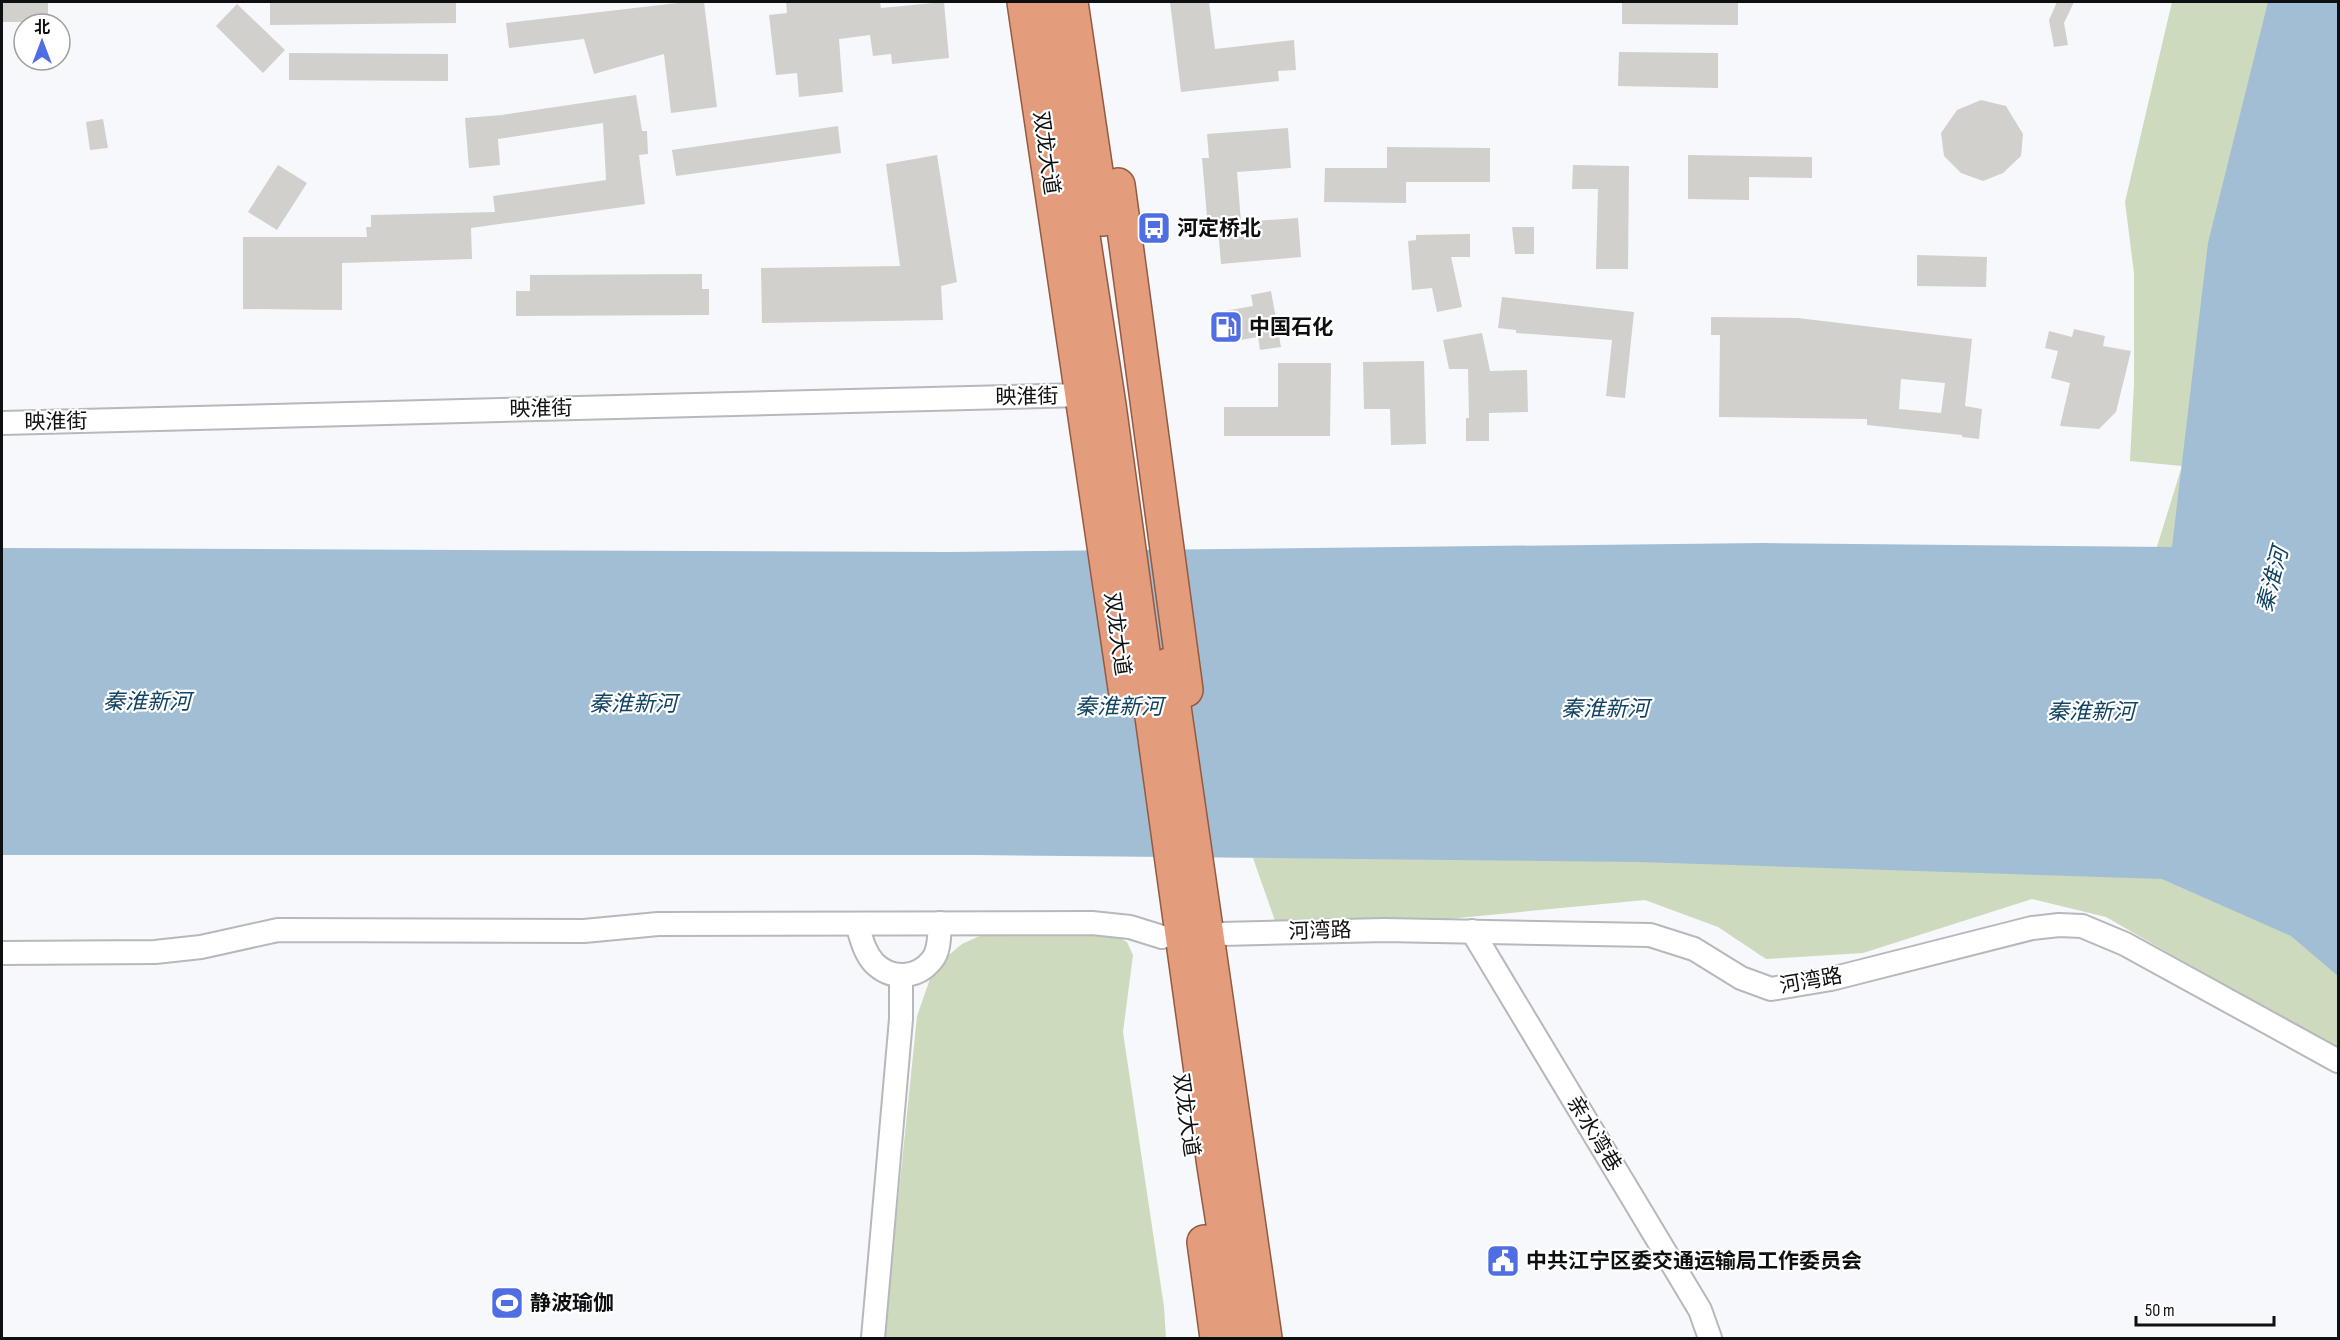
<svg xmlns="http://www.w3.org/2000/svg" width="2340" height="1340" font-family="'Sofia Sans Condensed','Noto Sans SC',sans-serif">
<rect width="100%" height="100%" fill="#f6f8fb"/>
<!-- green -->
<g fill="#cddabd">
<path d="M2172,2H2338V1050L2106,917L2032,899L1863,953L1766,959L1718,927L1645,900L1280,935L1253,858L2046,857L2094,750L2182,466L2130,461L2134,384V273L2125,202Z"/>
<path d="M1098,934L1115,935L1127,942L1133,955L1123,1032L1164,1307L1166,1338H884L917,1016L931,976L944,959L962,944L982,935Z"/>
</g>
<!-- water -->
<path fill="#a1bed4" d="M2268,2H2338V976L2291,936L2162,879L1638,862L1451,860L978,855H2V548L948,552L1763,543L2172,547L2208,243Z"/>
<!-- building -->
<g fill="#d2d0cd" fill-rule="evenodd">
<rect x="2" y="2" width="46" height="20"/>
<path d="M270,2H456V23L270,25Z"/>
<path d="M686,2H704L717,107L671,113L664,54L594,74L584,39L509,48L506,23Z"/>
<path d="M786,2H880L881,8L944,2L949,58L892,64L891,54L873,56L870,35L839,39L843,92L799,97L797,73L776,75L769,15L787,13Z"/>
<path d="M1170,2H1209L1215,49L1294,40L1296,70L1278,71L1279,81L1181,92Z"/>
<path d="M1622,2L1738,3V25L1622,24Z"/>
<path d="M2057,2H2074L2064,23L2068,45L2054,47L2049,20Z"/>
<path d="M237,4L285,50L263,73L216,26Z"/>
<path d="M1619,52L1718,53V88L1618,86Z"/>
<path d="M289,53L448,54V81L289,80Z"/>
<path d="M636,95L642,131H647L648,154L639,155L645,204L471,228L472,259L342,263V310L243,309V237H367L366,227H371V215L495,212L493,196L606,180L603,123L498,139L500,165L469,168L465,118L502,115Z"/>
<path d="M1981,100L2006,106L2023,134L2021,156L2003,173L1983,181L1961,173L1944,156L1941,133L1957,110Z"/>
<path d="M103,119L108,148L90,150L86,122Z"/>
<path d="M838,126L841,153L676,176L672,150Z"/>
<path d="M1288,128L1291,168L1237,172L1241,222L1298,218L1301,257L1221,264L1218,229H1208L1202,158H1209L1207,134Z"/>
<path d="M1387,147L1490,148V182H1406V203L1324,202L1325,168H1387Z"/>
<path d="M937,155L957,282L941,286L943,320L762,323L761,268L900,266L886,164Z"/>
<path d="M1688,155L1812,157V178L1749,177V200L1688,199Z"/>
<path d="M278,165L307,183L277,230L248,212Z"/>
<path d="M1573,165L1629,166L1628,269H1596L1598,189H1572Z"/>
<path d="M1512,227H1534V254H1515Z"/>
<path d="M1470,234V257H1451L1462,307L1437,312L1432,288L1412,290L1408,241L1416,240V235Z"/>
<path d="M1917,255L1987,257L1986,287L1917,286Z"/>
<path d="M702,274V289H709V315L516,316V291H530V275Z"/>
<path d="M1271,291L1281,347L1260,350L1258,337L1229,342L1224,311L1253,306L1251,295Z"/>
<path d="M1502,297L1634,312L1625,398L1606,396L1612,340L1516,333V330L1498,328Z"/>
<path d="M1711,317L1798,318L1972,339L1965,406L1982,409L1979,439L1962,437V435L1867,425V419L1719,417L1720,335H1711ZM1901,379L1945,383L1941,413L1899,409Z"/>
<path d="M2074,329L2105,336L2103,346L2131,351L2116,412L2099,429L2060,426L2070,383L2051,378L2058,351L2045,348L2049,331L2072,337Z"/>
<path d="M1482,333L1490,371L1527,370L1528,412L1489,413V441H1466V418H1469L1468,369H1449L1443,340Z"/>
<path d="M1424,361L1426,444L1391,445L1390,409H1364L1363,362Z"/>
<path d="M1278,363H1331L1330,436H1224V407H1278Z"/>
</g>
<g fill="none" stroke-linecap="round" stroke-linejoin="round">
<!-- minor casing -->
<g stroke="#b6b8bb" stroke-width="26">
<g id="minor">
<path d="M2,423L1081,395"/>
<path d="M857,924C861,937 864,952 874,963C891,980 917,979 932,960C940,951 939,934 940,923"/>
<path d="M1472,931L1700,1310L1710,1338"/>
<path d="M1221,934L1384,930L1650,935L1694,949L1741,978L1771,989L1831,979L2032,928L2059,925L2082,926L2125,944L2338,1061"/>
<path d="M2,953L155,952L201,947L278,930L584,931L658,924L1092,923L1130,927L1162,937"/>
<path d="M873,1338L901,1019V977"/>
</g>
</g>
<!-- trunk casing -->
<g stroke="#945a41" stroke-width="36">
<g id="trunk">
<path d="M1024,2L1126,695"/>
<path d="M1047,2L1109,405L1214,1166L1241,1338"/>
<path d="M1071,2L1103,219"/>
<path d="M1118,185L1186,690"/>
<path d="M1168,665L1265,1338"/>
<path d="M1204,1242L1217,1338"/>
</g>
</g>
<!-- minor -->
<use href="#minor" stroke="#fff" stroke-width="22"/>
<!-- trunk -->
<use href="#trunk" stroke="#e39c7c" stroke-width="33"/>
</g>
<!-- icons -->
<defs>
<g id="bus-square" transform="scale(1.725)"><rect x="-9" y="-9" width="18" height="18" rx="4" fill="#506ee3" stroke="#fff"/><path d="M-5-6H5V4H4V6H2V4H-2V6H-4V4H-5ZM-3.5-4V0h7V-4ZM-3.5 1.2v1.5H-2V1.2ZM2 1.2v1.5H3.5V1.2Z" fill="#fff"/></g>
<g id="fuel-square" transform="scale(1.725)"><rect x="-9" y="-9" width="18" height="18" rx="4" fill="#506ee3" stroke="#fff"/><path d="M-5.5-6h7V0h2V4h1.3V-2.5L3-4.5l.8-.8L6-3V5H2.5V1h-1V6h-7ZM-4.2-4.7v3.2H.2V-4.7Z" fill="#fff"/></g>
<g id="civic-square" transform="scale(1.725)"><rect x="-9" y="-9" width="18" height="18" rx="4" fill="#506ee3" stroke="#fff"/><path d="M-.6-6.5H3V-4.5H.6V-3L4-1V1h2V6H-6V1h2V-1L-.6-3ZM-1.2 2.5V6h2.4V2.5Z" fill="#fff"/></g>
<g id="stadium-square" transform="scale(1.725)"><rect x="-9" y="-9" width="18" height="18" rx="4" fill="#506ee3" stroke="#fff"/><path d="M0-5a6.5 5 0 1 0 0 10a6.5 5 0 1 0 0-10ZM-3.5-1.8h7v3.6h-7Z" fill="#fff"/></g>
</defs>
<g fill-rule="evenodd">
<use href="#bus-square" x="1154" y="228"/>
<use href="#fuel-square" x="1226" y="327"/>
<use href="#civic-square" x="1503" y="1261"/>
<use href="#stadium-square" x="507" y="1303"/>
</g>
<g text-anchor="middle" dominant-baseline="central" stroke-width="4.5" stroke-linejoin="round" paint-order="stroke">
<!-- street labels -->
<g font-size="21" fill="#0e0f10" stroke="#fff">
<text transform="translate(1046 153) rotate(82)">双龙大道</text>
<text transform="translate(1027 397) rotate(-1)">映淮街</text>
<text transform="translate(541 409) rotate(-1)">映淮街</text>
<text transform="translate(56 422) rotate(-1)">映淮街</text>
<text transform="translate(1117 634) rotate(82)">双龙大道</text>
<text transform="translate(1320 931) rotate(-2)">河湾路</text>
<text transform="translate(1811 981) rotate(-10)">河湾路</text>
<text transform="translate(1186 1115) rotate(82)">双龙大道</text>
<text transform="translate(1594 1134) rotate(59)">亲水湾巷</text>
</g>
<!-- poi labels -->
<g font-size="21" font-weight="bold" fill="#0e0f10" stroke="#fff" text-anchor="start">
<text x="1177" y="228">河定桥北</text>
<text x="1249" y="327">中国石化</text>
<text x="1526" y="1261">中共江宁区委交通运输局工作委员会</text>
<text x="530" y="1303">静波瑜伽</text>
</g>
<!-- water labels -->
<g font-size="22" font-style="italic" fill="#124363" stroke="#fff">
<text transform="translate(2273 580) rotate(-75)">秦淮河</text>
<text x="147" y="702">秦淮新河</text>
<text x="633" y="704">秦淮新河</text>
<text x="1119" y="707">秦淮新河</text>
<text x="1605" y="709">秦淮新河</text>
<text x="2091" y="712">秦淮新河</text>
</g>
</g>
<!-- border -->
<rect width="2340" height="1340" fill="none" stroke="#0e0f10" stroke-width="6"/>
<!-- north arrow -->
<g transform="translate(42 42)"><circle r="28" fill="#ffffff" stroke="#9f9f9f" stroke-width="1.5"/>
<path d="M0-4.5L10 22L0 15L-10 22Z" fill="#506ee3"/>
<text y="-9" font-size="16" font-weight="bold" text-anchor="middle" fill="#0e0f10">北</text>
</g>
<!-- scale -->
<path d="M2136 1316v9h138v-9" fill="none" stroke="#0e0f10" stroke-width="3"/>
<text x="2145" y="1316" font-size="18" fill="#0e0f10" stroke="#ffffff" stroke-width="4.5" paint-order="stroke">50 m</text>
</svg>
